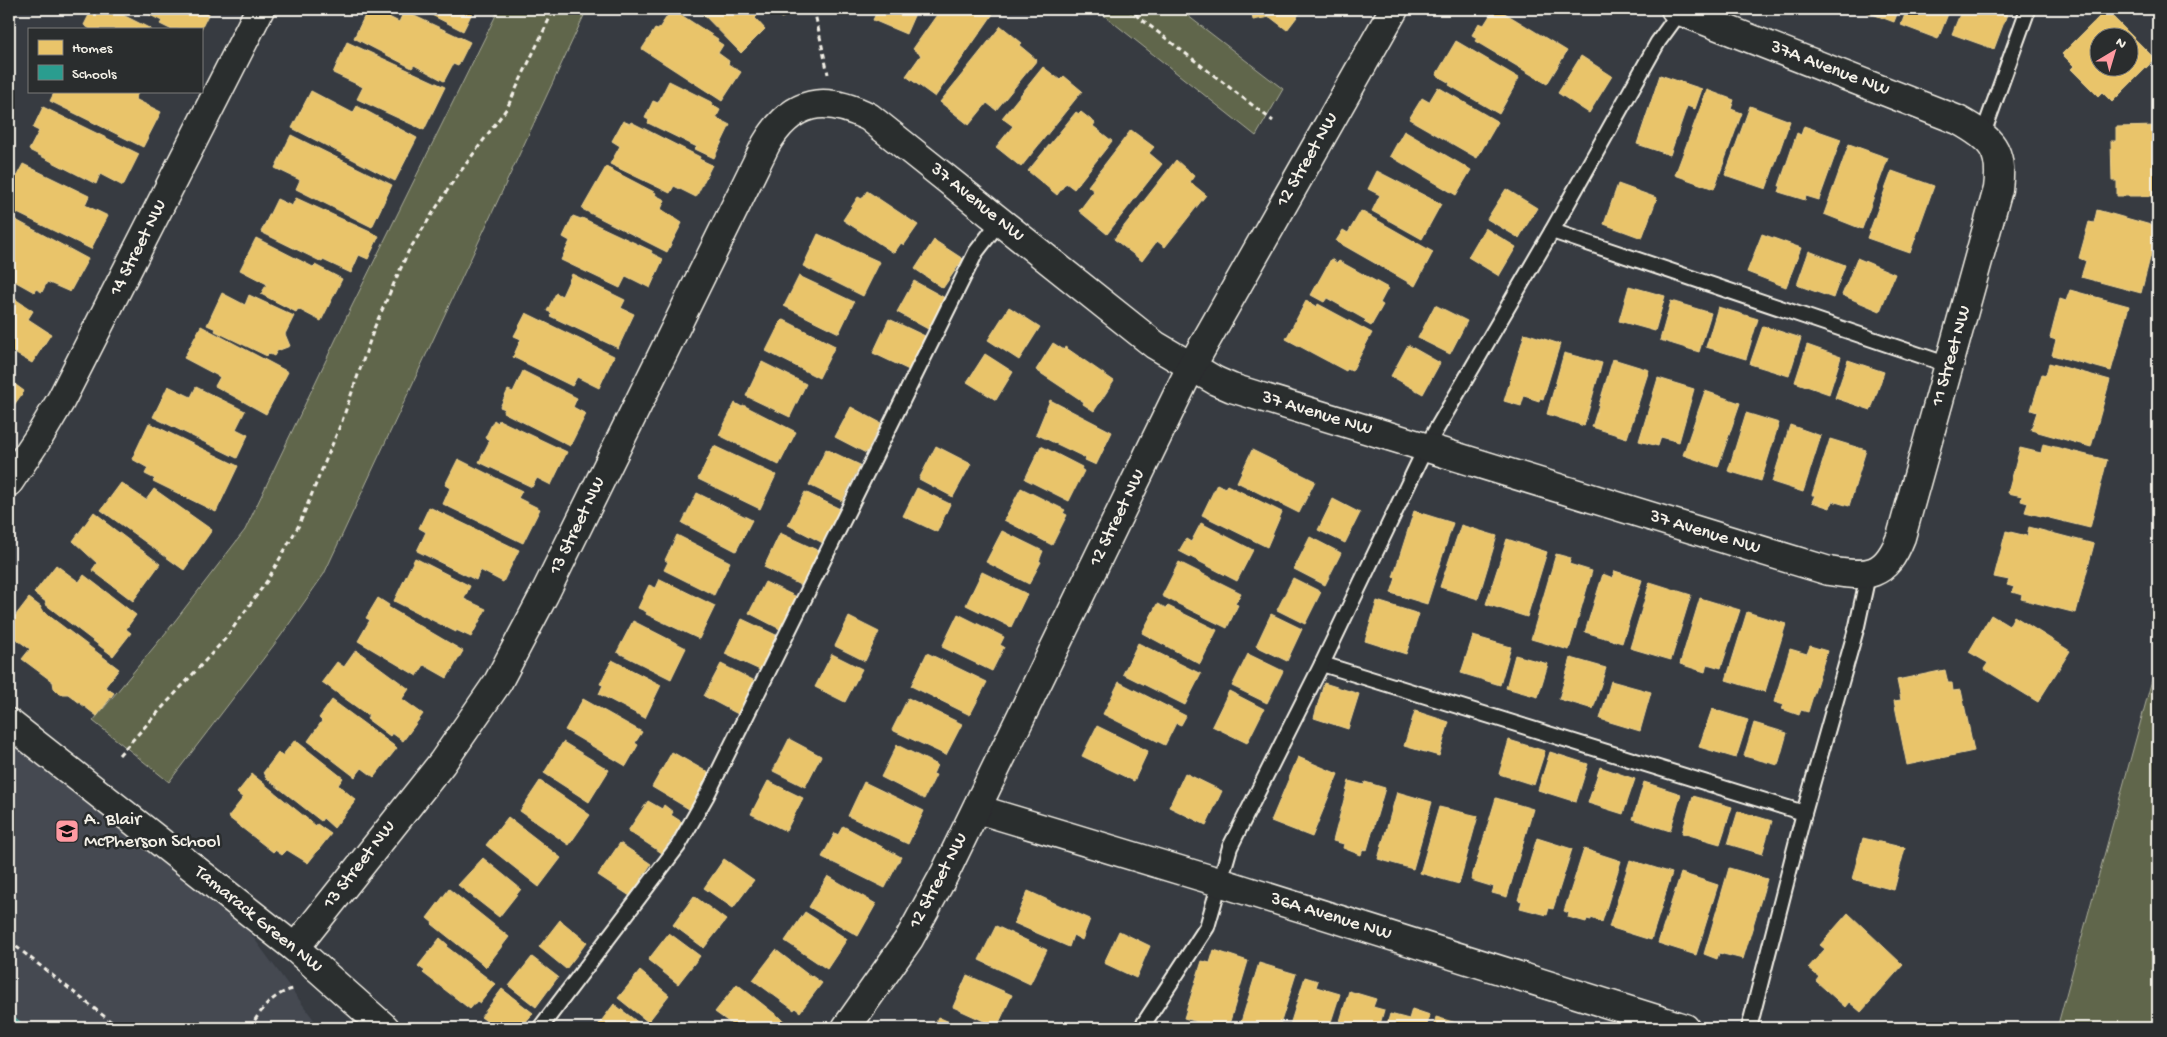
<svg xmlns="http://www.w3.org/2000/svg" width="2167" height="1037" font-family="'Gochi Hand',sans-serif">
<rect width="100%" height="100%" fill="#373b41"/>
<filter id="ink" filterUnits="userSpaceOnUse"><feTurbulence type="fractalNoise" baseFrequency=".02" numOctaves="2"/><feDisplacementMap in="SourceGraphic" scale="10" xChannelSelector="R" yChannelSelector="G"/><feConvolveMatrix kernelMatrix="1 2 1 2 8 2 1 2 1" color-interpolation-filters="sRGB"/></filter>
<g filter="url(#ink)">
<!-- built -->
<path fill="#444851" d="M9,739L242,922L320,1028H9Z"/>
<!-- green -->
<g fill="#60664c" stroke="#aaac9a">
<path d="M499,9H587L324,574L280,637L169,782L93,721L168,630L245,530L347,316Z"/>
<path d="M1096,9H1179L1283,89L1256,136Z"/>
<path d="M2158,658V1028H2057Z"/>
</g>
<!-- homes -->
<g fill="#e9c46a" stroke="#ecd290" fill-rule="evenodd">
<path d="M92,9H111L151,29H90L84,25Z"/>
<path d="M138,9H211L201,29H170L160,24L162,21Z"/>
<path d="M368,9H373L399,22L404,11L470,42L458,66L453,64L444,81L414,65L412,68L354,38Z"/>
<path d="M420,9H474L463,31Z"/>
<path d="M672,9L718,39L717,41L723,45L718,53L729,61L728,64L741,72L722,101L642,49L655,29L658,30Z"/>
<path d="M698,9H751L757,16L755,18L765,29L741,53Z"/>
<path d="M777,9H803L781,18Z"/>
<path d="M878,9H917L906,34L873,20Z"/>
<path d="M941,9H986L993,14L935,97L906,76L921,55L913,49Z"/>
<path d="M1251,9H1303L1287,30L1270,17L1253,20Z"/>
<path d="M1494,9H1498L1567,51L1547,84L1475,41L1477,38L1472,35L1479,23L1484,25Z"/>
<path d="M1859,9H1899L1894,22Z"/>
<path d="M1907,9H1950L1938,39L1901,25Z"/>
<path d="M1962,9H2009L1994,49L1952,34Z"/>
<path d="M2106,10L2155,59L2112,102L2102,92L2098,96L2071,69L2074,66L2062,54ZM2100,38H2130V68H2100Z"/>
<path d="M1001,26L1022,43L1019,45L1037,60L996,110L987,103L969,125L940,102Z"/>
<path d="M1456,41L1519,78L1499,114L1449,85L1450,83L1436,75Z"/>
<path d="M347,42L445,87L424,130L357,99L363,87L333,73Z"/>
<path d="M1581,56L1612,76L1589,113L1558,93Z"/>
<path d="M1043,67L1060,80L1064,76L1082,91L1021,167L996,147L1013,126L1002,118Z"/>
<path d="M1660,75L1702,89L1695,109L1687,106L1670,155L1637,144Z"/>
<path d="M669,81L713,103L712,105L720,110L716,118L730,125L714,158L695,149L697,147L648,123L649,120L645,118L653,101L658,103Z"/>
<path d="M1438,87L1498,122L1477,158L1409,119L1422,98L1429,102Z"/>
<path d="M1707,90L1734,100L1731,109L1742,113L1714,189L1675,175Z"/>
<path d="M55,91H139L135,99L161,112L143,147L50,101Z"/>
<path d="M311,91L353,113L357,106L417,138L395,181L292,128Z"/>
<path d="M1750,106L1790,121L1766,189L1725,175Z"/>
<path d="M43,107L139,154L123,186L100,174L96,184L29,150L39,131L33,128Z"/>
<path d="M1076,112L1079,114L1081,112L1095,123L1093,126L1112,141L1074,189L1066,183L1057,195L1028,171Z"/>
<path d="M623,121L630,124L631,122L700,157L699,159L712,165L696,197L674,186L670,193L610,164L620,146L612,141Z"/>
<path d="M1804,126L1841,139L1819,200L1806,196L1805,200L1779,192L1781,186H1779L1797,133L1801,135Z"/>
<path d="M2158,126V196H2117V181H2112L2111,141H2116V127Z"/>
<path d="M1131,130L1154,147L1149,153L1162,164L1107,234L1079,211L1094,191L1088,186Z"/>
<path d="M1404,131L1471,170L1456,195L1390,156Z"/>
<path d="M291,135L392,185L372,227L296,189L300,180L275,168Z"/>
<path d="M1849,144L1888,158L1862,229L1824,214Z"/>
<path d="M1176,160L1194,176L1190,182L1206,195L1165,247L1157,241L1142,261L1114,239Z"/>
<path d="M23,164L89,196L85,205L108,216L91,249L9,209V181L13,183Z"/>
<path d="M606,167L656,193L655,195L665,200L661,209L682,223L667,252L582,209Z"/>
<path d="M1377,171L1441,204L1422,239L1372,211L1380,195L1368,189Z"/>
<path d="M1892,171L1934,186L1910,253L1867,238Z"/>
<path d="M1618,184L1657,198L1642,238L1604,224Z"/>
<path d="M1506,189L1537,208L1519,238L1487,219Z"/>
<path d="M867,191L918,225L904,245L901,243L894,253L843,220L858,197L862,199Z"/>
<path d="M296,198L379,236L368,259L359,255L351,273L323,260L322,262L261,232L277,199L292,206Z"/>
<path d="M2097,210L2158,227L2141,293L2081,277L2086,261L2079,258L2089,222L2094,223Z"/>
<path d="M1361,211L1433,252L1415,286L1336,241L1343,230L1348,233Z"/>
<path d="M573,216L581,219L582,218L652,251L651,253L663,259L650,288L626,276L620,288L561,260L570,241L563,237Z"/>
<path d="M14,219L88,259L70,292L47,282L42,292L36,289L34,292L9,278V228Z"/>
<path d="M1485,228L1516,247L1499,276L1468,257Z"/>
<path d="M818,234L880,262L863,296L803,266Z"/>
<path d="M1762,234L1801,248L1786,287L1747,272Z"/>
<path d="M256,238L313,267L315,265L342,279L321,321L298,309L296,312L261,294L267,284L240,270Z"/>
<path d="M934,240L963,259L943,288L915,269Z"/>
<path d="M1809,251L1845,265L1833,298L1797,285Z"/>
<path d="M1857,258L1895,274L1880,311L1842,295Z"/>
<path d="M1331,259L1337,263L1339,261L1388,288L1380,303L1383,305L1371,326L1364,322L1366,320L1327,298L1324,302L1311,295Z"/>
<path d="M572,274L625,300L621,308L634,314L618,348L550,316L552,313L547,311L556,293L562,296Z"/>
<path d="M799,276L854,302L839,333L784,306Z"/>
<path d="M914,281L945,298L928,329L897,312Z"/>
<path d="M1629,286L1665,296L1655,331L1619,321Z"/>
<path d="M2070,290L2129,306L2111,371L2052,355L2056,340L2050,338L2060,299L2066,301Z"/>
<path d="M222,293L245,305L249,295L294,316L285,334L290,346L277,351L274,356L268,353L267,356L215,331L216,329L207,325Z"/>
<path d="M9,295L33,311L28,319L51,334L32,363L9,350Z"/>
<path d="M1306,301L1317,307L1318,304L1372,333L1352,371L1347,369L1346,371L1286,339Z"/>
<path d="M1671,301L1711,313L1699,352L1660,340Z"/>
<path d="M1435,305L1467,321L1450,354L1418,338Z"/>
<path d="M1009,307L1040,327L1019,360L988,340Z"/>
<path d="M1718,307L1758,319L1746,359L1706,347Z"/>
<path d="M526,313L614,356L599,388L577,377L572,386L513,357L521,339L514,336Z"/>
<path d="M889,319L925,336L909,370L873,353Z"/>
<path d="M784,320L835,346L819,378L766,351L781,321Z"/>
<path d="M201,326L288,372L266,414L215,386L220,377L184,358Z"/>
<path d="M1763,326L1801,338L1789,376L1750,364Z"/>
<path d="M1525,333L1560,344L1543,399L1540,398L1539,401L1524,396L1521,406L1504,401Z"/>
<path d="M1053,343L1064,350L1065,347L1114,381L1094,411L1083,404L1084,402L1036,370Z"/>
<path d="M1408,345L1440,363L1423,394L1391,376Z"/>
<path d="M1807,345L1841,357L1829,394L1795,382Z"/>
<path d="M1564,353L1602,363L1584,426L1547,414Z"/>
<path d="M985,354L1013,372L996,400L967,382Z"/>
<path d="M1613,359L1649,370L1627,438L1592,427Z"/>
<path d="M1848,360L1884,372L1871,410L1835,398Z"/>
<path d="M762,362L806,384L790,417L746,396Z"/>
<path d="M2049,363L2110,380L2091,447L2031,430L2037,412L2031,410L2042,374L2046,375Z"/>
<path d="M523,371L577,398L573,407L586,414L570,446L503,412L505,409L500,407L508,390L513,392Z"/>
<path d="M1658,378L1694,389L1679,442L1661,437L1658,446L1639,441Z"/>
<path d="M9,380L24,391L9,412Z"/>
<path d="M168,386L191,397L196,387L245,411L236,429L248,435L237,458L153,417Z"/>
<path d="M1705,391L1740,403L1718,467L1683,455Z"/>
<path d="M1050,400L1112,432L1096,465L1085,460L1086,458L1036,434Z"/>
<path d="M735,403L742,407L743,405L796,432L779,465L719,435Z"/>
<path d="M851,407L881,423L866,453L835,437Z"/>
<path d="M1746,413L1779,423L1761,481L1728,471Z"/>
<path d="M494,420L498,423L499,420L567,452L551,485L537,478L532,487L479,462L490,440L485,438Z"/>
<path d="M149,423L238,466L216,512L153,481L155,479L145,474L148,468L132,459Z"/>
<path d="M1790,425L1821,436L1803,492L1772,482Z"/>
<path d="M1830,439L1866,450L1849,506L1832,501L1830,508L1812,502L1815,495H1812Z"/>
<path d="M2043,444L2107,460L2090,528L2025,512L2028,503L2021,501L2022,496L2008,493L2020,448L2041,453Z"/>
<path d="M714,446L776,475L760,509L698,479Z"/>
<path d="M936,446L971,464L953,497L919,479Z"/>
<path d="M1041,446L1082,467L1081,469L1084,471L1069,501L1025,479Z"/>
<path d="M826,449L860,465L842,501L809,485Z"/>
<path d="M1252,450L1315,481L1299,513L1237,482Z"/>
<path d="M458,459L522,491L518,498L540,509L523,543L443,504L450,488L445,485Z"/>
<path d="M121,483L146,500L154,489L212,530L184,570L101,510Z"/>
<path d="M1217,484L1225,488L1227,485L1282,512L1267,547L1202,515Z"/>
<path d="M917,488L950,504L937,532L903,516Z"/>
<path d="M1021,488L1065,510L1063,513L1067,515L1052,545L1004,520Z"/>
<path d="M805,492L840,509L823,543L788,525Z"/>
<path d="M697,493L752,520L736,551L682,523Z"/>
<path d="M1333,499L1360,513L1345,543L1318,530Z"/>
<path d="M429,507L519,550L503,582L480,570L476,580L417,551L426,532L419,528Z"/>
<path d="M1414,511L1453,523L1427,604L1391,593L1396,578L1393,577Z"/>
<path d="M94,512L107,522L106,523L160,564L133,601L92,570L97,563L73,541Z"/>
<path d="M1201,523L1253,550L1237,581L1179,551L1186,539L1191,542Z"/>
<path d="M1461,525L1497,536L1478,599L1440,587Z"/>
<path d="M2029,527L2094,544L2076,613L2021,599L2022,595L2012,592L2014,587L2007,585L2009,580L1994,577L2006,531L2027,536Z"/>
<path d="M1002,531L1043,551L1039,561L1041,562L1029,584L986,562Z"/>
<path d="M780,533L819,551L802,586L764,567Z"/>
<path d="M677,535L730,562L714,595L664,570L668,562L665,560Z"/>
<path d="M1310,537L1341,553L1325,585L1294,569Z"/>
<path d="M1507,539L1547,552L1527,617L1486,604Z"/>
<path d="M1556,554L1571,558L1569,564L1592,571L1569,650L1531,639Z"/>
<path d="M415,558L470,586L464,599L486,609L471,637L456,630V632L394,601Z"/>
<path d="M1179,562L1241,593L1235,604L1238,605L1227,628L1162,596Z"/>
<path d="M56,565L79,582L84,575L136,615L126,629L131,633L113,656L45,604L46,602L34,593Z"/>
<path d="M1615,571L1642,580L1622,643L1585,632L1603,574L1613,578Z"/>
<path d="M982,572L1027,594L1011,627L966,605Z"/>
<path d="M1293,578L1321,592L1305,624L1277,610Z"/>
<path d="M660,579L715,606L699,639L646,614L647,612L638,608L649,585L656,588Z"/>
<path d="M765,582L797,597L780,629L749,613Z"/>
<path d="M1650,582L1691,595L1671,660L1630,648Z"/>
<path d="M29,598L41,607L40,609L119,669L105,687L114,693L97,716L68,694H60L54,688L53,682L22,659L30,649L12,636L14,633L9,629V624Z"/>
<path d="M378,598L389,605L388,607L463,651L447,678L424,665L417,676L358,641L370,620L366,618Z"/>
<path d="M1700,598L1740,610L1721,668L1707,664L1705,672L1680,664Z"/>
<path d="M1377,601L1419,614L1406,654L1365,641Z"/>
<path d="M1157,604L1166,608L1168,606L1217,630L1200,664L1142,633Z"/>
<path d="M1747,612L1786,624L1765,692L1726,680Z"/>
<path d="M958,614L1004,637L1000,645L1004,647L992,671L942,647Z"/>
<path d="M1271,614L1302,629L1287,661L1256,646Z"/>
<path d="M1991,615L2009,626L2014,616L2070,651L2038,702L1984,669L1988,663L1969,652Z"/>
<path d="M849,617L879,632L865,661L835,646Z"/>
<path d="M742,619L776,635L760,670L725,654Z"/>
<path d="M633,621L686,648L671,679L617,652Z"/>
<path d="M1473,636L1511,647L1500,685L1461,673Z"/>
<path d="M1138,643L1201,674L1185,705L1123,674Z"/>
<path d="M1810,646L1827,651L1808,712L1801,710L1799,715L1782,709L1784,705L1774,702L1790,649L1807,654Z"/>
<path d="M356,650L409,689L402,699L423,714L403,741L392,733L390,736L367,719L369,716L322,682L337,662L344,667Z"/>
<path d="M927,653L987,682L970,715L911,686Z"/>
<path d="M832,654L862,669L845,702L815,687Z"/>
<path d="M1248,654L1283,671L1267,703L1232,686Z"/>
<path d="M1515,655L1548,664L1538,697L1506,688Z"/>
<path d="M1571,658L1606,668L1593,709L1559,699Z"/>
<path d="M612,660L661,685L645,718L599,694L603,685L600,684Z"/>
<path d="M721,664L755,681L738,714L704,696Z"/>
<path d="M1945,670L1948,683H1952L1953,691L1961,690L1974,751L1907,765L1894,701L1901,700L1897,680Z"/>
<path d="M1611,681L1651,692L1640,731L1600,719Z"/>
<path d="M1119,682L1186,716L1181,725L1176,723L1165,745L1103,714Z"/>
<path d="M1324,683L1359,694L1348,729L1314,718Z"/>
<path d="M1229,691L1264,709L1247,743L1212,726Z"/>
<path d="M908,698L962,724L946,755L892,730Z"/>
<path d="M583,699L642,732L635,743L638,745L626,766L565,730Z"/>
<path d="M332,700L397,748L374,777L362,768L355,777L308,741L322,721L319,718Z"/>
<path d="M1712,709L1748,720L1736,758L1699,747Z"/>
<path d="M1415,711L1449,722L1439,756L1404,746Z"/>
<path d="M1754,723L1787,733L1778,765L1744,756Z"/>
<path d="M1097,726L1148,751L1134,781L1082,756Z"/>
<path d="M789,739L821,756L805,787L773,771Z"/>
<path d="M295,740L343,778L338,785L356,800L334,828L323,818L321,821L265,777L266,775L263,773L278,753L282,756Z"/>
<path d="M1509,740L1545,751L1534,785L1499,774Z"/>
<path d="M563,742L609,770L589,802L544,773Z"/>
<path d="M897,745L937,765L933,774L936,775L924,799L881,777Z"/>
<path d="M672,752L709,773L689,809L652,787Z"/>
<path d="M1550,752L1588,764L1576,802L1538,790Z"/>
<path d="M1298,757L1338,774L1312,837L1271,821Z"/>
<path d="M1600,767L1635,779L1623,814L1588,803Z"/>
<path d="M1185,773L1222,791L1206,825L1169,807Z"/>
<path d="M252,774L316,826L317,824L331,834L308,863L287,850L282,855L275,850L273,852L228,817L243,798L237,793Z"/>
<path d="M540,781L590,815L569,845L520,811Z"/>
<path d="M768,781L803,798L786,831L751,814Z"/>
<path d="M1349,781L1364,785L1365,782L1385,788L1367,850L1363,849L1361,855L1343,848L1344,844L1333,841Z"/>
<path d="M864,782L924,811L908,844L848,816Z"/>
<path d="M1644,782L1681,794L1670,831L1633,819Z"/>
<path d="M1397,792L1432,802L1413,869L1378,859Z"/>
<path d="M1693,796L1732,807L1720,844L1682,833Z"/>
<path d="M1496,798L1533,809L1507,897L1492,893L1494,887L1471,880Z"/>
<path d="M648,801L662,809L664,805L673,812L671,815L682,822L662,853L628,831Z"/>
<path d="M1439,807L1478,816L1459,884L1420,873Z"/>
<path d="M1738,811L1772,821L1762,854L1728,844Z"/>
<path d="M508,817L561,858L539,887L486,845Z"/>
<path d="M843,826L901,857L885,888L822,857L835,833L838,835Z"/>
<path d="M1537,838L1572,849L1553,909L1549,908L1547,915L1520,908L1522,901L1518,900Z"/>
<path d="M1863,838L1905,848L1894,890L1852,879Z"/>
<path d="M620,843L651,864L630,896L598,875Z"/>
<path d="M1584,849L1621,861L1602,922L1591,918V920L1587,919L1586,922L1568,917L1569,913L1564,911Z"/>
<path d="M483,858L521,889L499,917L458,885Z"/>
<path d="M724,859L754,880L733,908L704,888Z"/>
<path d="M1630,860L1672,873L1651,940L1609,927Z"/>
<path d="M1729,868L1767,879L1743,959L1719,953L1717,959L1704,954Z"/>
<path d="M1681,873L1718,885L1696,955L1658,943Z"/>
<path d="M828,876L876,904L858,936L809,907Z"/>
<path d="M449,889L509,937L486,967L432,924L433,923L427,918Z"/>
<path d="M1028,891L1090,919L1082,940L1073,935L1069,947L1014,923Z"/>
<path d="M694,896L726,920L704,948L673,925Z"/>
<path d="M805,912L847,939L827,969L785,941Z"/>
<path d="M1848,913L1903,965L1861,1012L1849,1002L1845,1007L1816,981L1819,977L1808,968L1825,949L1820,945Z"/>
<path d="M560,920L587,942L566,969L539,947Z"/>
<path d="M996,926L1047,950L1030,984L979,960Z"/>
<path d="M1119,931L1150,946L1136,978L1104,963Z"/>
<path d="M669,933L700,956L678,984L648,960Z"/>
<path d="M440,938L448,945L447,947L495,984L480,1003L477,1001L470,1009L423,973L425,971L418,966Z"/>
<path d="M776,950L811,977L812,976L822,983L800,1012L795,1008L794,1010L753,980Z"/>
<path d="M1214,950L1248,961L1228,1028H1219L1184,1018L1202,961L1210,963Z"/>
<path d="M532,957L558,977L536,1007L509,986Z"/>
<path d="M1259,963L1296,974L1279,1028H1259L1241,1022Z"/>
<path d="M640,971L669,995L648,1022L618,998Z"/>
<path d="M967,975L1012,995L997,1027L953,1007Z"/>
<path d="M1305,977L1318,981L1316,987L1340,994L1329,1028H1289Z"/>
<path d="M737,984L789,1025L787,1028H737L715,1012Z"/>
<path d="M502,989L533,1013L521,1028H496L481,1017Z"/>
<path d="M1349,991L1376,999L1373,1007L1384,1010L1379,1028H1338Z"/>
<path d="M614,1004L644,1027V1028H596Z"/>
<path d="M1412,1009L1430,1015L1426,1028H1386L1390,1014L1409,1019Z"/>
<path d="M938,1017L963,1028H933Z"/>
<path d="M1436,1017L1473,1028H1433Z"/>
</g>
<!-- schools -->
<path fill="#2a9d8f" stroke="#67b6aa" d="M9,1013L28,1028H9Z"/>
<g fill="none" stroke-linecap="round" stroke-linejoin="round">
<!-- lane casing -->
<g stroke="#f4f1e8" stroke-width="18">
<g id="lane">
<path d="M1983,134L2028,9"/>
<path d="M1552,231L1949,365"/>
<path d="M1322,664L1804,813"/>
<path d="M540,1028L678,846L707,795L976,252L1000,221"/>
<path d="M1141,1028L1207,927L1230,847L1322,664L1426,447L1552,231L1658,42L1682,9"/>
<path d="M1749,1028L1804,813L1857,626L1868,575"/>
</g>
</g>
<!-- street casing -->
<g stroke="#f4f1e8" stroke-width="31">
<g id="street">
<path d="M9,482L39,437L61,400L260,9"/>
<path d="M9,723L295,948L385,1028"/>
<path d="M977,809L1219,882L1685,1028"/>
<path d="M295,948L442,763L498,682L544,595L766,144C793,99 825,95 869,117L1155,345L1216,381L1232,388L1829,571C1868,577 1885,578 1901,537L1998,189C2003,149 1992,139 1958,120L1675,9"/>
<path d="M846,1028L909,939L944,875L1191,367L1394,9"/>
</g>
</g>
<!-- path -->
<g stroke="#f4f1e8" stroke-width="3" stroke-dasharray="5 4" stroke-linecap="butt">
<path d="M814,9L828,74"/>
<path d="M1128,9L1273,121"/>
<path d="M119,755L225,639L267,581L299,525L342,421L375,326L408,252L452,183L507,108L554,9"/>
<path d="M9,941L119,1028"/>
<path d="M250,1028C260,1011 274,992 294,989"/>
</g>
<!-- lane -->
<use href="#lane" stroke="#2a2d2e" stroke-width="14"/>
<!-- street -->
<use href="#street" stroke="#2a2d2e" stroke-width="28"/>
</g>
</g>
<!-- icons -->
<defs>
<g id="school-square" transform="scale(1.25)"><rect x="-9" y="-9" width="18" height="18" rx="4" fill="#ff9aa2" stroke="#2a2d2e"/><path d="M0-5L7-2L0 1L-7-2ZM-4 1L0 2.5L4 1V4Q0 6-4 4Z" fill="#111"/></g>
</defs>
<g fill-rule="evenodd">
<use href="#school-square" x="67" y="831"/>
</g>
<g text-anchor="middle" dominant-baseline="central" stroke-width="5" stroke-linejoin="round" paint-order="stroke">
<!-- street labels -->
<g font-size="19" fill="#f4f1e8" stroke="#2a2d2e">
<text transform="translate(1830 69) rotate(21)">37A Avenue NW</text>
<text transform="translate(1308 160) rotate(-60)">12 Street NW</text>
<text transform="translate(977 203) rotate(39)">37 Avenue NW</text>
<text transform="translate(139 248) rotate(-63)">14 Street NW</text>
<text transform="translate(1952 356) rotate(-74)">11 Street NW</text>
<text transform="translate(1317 414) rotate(17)">37 Avenue NW</text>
<text transform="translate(1118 518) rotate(-64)">12 Street NW</text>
<text transform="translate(578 526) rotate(-64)">13 Street NW</text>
<text transform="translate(1705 533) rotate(17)">37 Avenue NW</text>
<text transform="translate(360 865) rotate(-52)">13 Street NW</text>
<text transform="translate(939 881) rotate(-62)">12 Street NW</text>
<text transform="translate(1331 917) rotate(17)">36A Avenue NW</text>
<text transform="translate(258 920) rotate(39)">Tamarack Green NW</text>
</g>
<!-- poi labels -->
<g font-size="19" fill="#f4f1e8" stroke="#2a2d2e" text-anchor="start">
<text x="84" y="820">A. Blair<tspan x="84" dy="22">McPherson School</tspan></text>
</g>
</g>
<!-- margin -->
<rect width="2167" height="1037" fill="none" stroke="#2a2d2e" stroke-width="30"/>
<rect x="15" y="15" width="2137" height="1007" fill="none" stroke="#f4f1e8" stroke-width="2" filter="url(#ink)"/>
<!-- legend -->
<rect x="28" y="28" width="175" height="65" fill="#2a2d2e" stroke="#7b7b78"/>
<rect x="38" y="40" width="25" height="15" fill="#e9c46a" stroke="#7b7b78"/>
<text x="72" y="52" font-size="15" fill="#f4f1e8">Homes</text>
<rect x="38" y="65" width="25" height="15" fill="#2a9d8f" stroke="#7b7b78"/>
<text x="72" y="78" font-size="15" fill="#f4f1e8">Schools</text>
<!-- north arrow -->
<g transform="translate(2114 52) rotate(38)"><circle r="24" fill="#2a2d2e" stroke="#7b7b78"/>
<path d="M0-4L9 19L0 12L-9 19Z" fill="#ff9aa2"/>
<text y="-8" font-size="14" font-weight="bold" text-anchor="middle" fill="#f4f1e8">N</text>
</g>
</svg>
